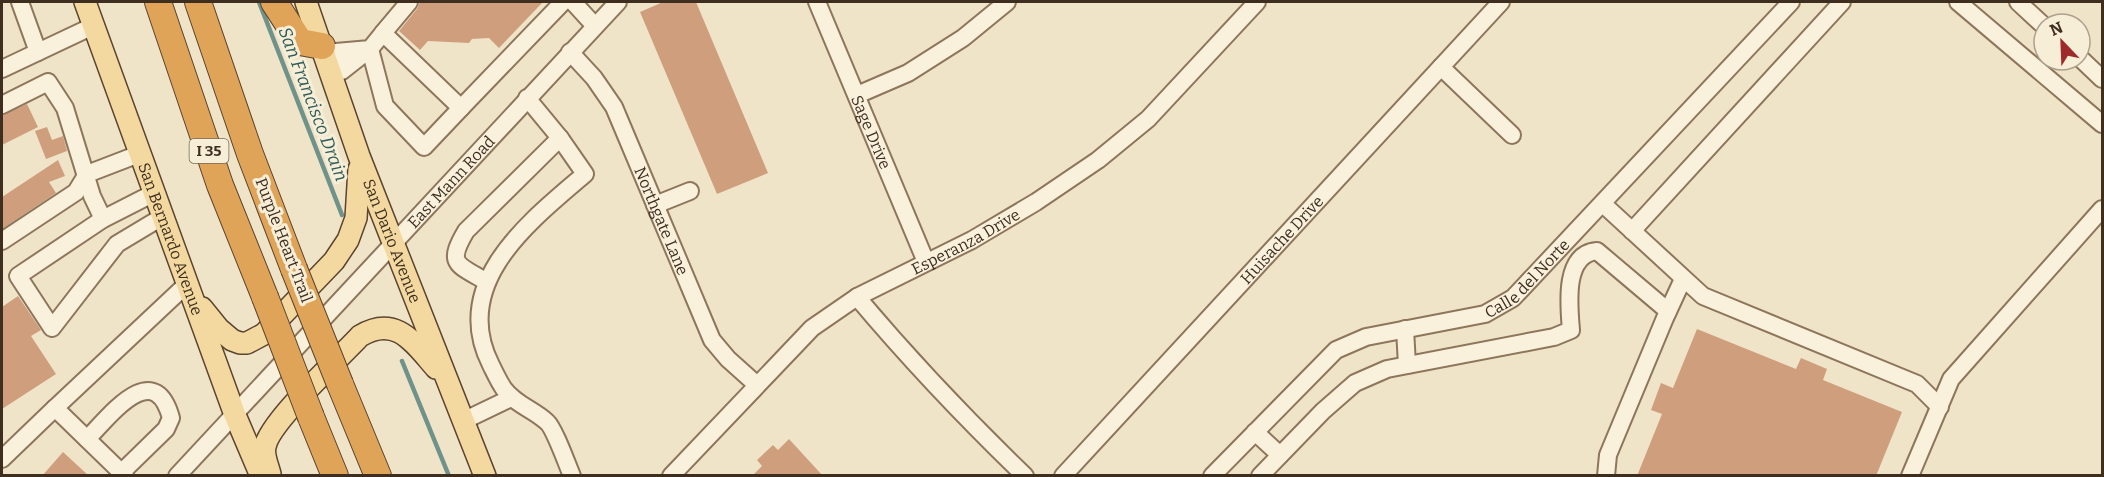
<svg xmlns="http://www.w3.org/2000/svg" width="2104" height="477" font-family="Bitter,serif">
<rect width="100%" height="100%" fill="#f0e4c8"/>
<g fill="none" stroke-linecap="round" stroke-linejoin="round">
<!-- stream -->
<g stroke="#6f938a" stroke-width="4.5">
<path d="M259,2L342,215"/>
<path d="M402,361L449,476"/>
</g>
</g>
<!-- building -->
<g fill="#cf9f7d">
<path d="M420,2H543L499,48L489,38L472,39L469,43L428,41L420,50L399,31L417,9Z"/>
<path d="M663,2H696L768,173L717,194L640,12Z"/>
<path d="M27,104L38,127L2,145V115Z"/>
<path d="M47,127L52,140L63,136L67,151L46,159L35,131Z"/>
<path d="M58,160L65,176L49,182L56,193L2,229V197Z"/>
<path d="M18,296L41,330L31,336L56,374L2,409V307Z"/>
<path d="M1697,329L1796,369L1801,358L1827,369L1823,380L1902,412L1876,476H1637L1662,414L1651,410L1661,383L1673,388Z"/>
<path d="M789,439L823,476H752L762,466L757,460L773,445L778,450Z"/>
<path d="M63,452L89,476H42Z"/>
</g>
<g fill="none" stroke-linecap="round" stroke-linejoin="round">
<!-- minor casing -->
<g stroke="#8d765c" stroke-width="20">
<g id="minor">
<path d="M20,2L38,52"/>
<path d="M573,2L595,26"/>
<path id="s1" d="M817,2L926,262"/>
<path d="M1958,2L2102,124"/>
<path d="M2018,2L2044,26"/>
<path d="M383,33L409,2"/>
<path d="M370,49L336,52L335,62L342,71L370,49L383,33L461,108L563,2"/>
<path d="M370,49L385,106L424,147L461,108"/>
<path id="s2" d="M570,52L594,78L614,107L712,340L728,359L757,385"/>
<path d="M2080,58L2102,79"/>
<path d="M1441,67L1512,135"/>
<path d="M2,69L93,26"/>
<path d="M857,95L908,73L963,38L1007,2"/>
<path d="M527,98L560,138L585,174C530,221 449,283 491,365C495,373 499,382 504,389C516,405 533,409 547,422C554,428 567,464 572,476"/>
<path d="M2,105L48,82L65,108L92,196L103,219"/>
<path d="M154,193L103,219L18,276L52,328L117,244L162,217"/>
<path d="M1603,204L1703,296L1917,384L1940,407"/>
<path d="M655,205L690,191"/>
<path d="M1632,231L1842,2"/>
<path d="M2,241L76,192L87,174L139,154"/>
<path d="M487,282C457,264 446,265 466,231L560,138"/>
<path d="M857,297C910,360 966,419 1025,476"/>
<path d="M1405,329L1407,365"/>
<path d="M463,421L511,398"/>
<path d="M1255,432L1280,455"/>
<path d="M87,439C109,417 154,356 171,418L166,429L122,472"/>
<path d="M2,459L55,408"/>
<path d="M125,476L55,408L187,284"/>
<path id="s3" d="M177,476L618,2"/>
<path id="s4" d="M671,476L812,328L857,297L972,240L1036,202L1098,160L1148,119L1257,2"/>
<path id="s5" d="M1063,476L1501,2"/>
<path id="s6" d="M1212,476L1336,350L1366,337L1485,314L1513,298L1791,2"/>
<path d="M1260,476L1323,411L1355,383L1387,369L1554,337L1571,330C1569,306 1563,254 1597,251L1668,311"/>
<path d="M1606,476L1608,455L1665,318L1683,279"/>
<path d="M1910,476L1951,379L2102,209"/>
</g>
</g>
<!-- major casing -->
<g stroke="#5b4430" stroke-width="24">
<g id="major">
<path id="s7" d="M85,2L235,415L261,476"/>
<path id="s8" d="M306,2L359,156L485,476"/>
<path d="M202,308L219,329L232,340L240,343H247L264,334L334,261L348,240L356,218L359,169"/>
<path d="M270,474C268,466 263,455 265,447C269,422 340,358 360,336C396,314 414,343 436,368"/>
</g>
</g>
<!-- highway casing -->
<g stroke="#5b4430" stroke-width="28">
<g id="highway">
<path d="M158,2L220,185L265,297"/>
<path d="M198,2L250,154L294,269"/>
<path d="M274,2L300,42L322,46"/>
<path d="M340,384L378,476"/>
<path d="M311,417L335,476"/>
</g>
</g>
<!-- minor -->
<use href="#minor" stroke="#faf1dc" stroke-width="16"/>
<!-- major -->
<use href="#major" stroke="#f3d9a0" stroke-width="21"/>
<!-- highway -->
<use href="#highway" stroke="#e0a458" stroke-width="26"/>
<!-- highway-bridge casing -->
<g stroke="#5b4430" stroke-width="28" stroke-linecap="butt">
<g id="highway-bridge">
<path d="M294,269L340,384"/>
<path d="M265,297L311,417"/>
</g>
</g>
<!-- highway-bridge -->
<use href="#highway-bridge" stroke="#e0a458" stroke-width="26"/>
</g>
<g text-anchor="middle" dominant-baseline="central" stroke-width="6" stroke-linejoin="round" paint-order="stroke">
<!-- shield labels -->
<rect fill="#f7eed8" stroke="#756857" stroke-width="1.5" x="189.5" y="139" width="39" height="24" rx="4.5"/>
<g font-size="15" font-weight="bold" fill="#3d2e20">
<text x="209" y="151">I 35</text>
</g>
<!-- street labels -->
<g font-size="16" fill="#3d2e20" stroke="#f7eed8">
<text stroke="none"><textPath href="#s1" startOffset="141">Sage Drive</textPath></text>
<text stroke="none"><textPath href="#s3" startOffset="402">East Mann Road</textPath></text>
<text stroke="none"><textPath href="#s2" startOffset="194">Northgate Lane</textPath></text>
<text stroke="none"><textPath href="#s7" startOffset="252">San Bernardo Avenue</textPath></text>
<text stroke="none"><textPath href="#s5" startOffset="322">Huisache Drive</textPath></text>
<text transform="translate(284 240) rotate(69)">Purple Heart Trail</text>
<text stroke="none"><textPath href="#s8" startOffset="254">San Dario Avenue</textPath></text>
<text stroke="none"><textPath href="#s4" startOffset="381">Esperanza Drive</textPath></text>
<text stroke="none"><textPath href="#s6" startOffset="386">Calle del Norte</textPath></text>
</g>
<!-- water labels -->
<g font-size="18" font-style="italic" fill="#2f5d5a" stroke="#f7eed8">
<text transform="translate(313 104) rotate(69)">San Francisco Drain</text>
</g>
</g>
<!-- border -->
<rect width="2104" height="477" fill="none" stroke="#3d2e20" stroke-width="6"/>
<!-- north arrow -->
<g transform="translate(2062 42) rotate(337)"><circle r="28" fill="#f7eed8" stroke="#ada18e" stroke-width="1.5"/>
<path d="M0-4.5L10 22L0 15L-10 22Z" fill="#9e2a2b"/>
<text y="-9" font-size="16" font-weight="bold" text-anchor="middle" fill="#3d2e20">N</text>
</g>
</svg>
